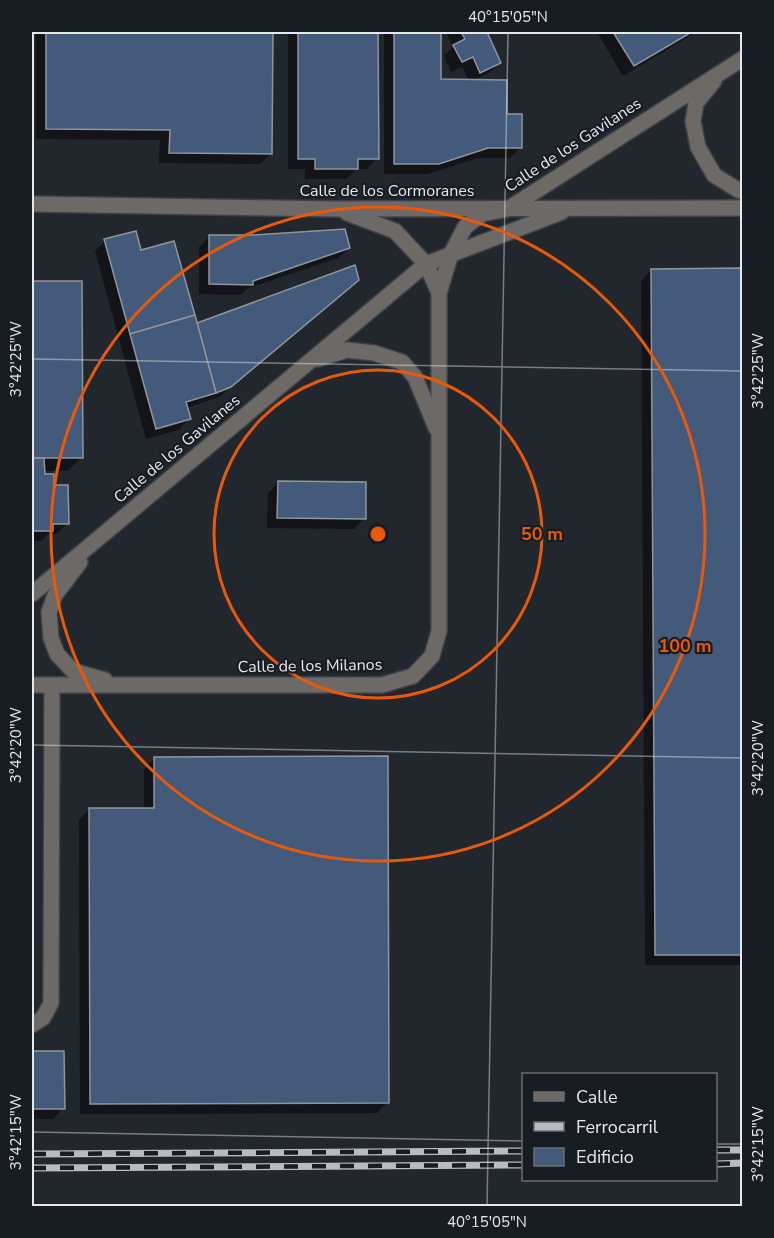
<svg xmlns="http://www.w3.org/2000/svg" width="774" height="1238" font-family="'Nunito Sans',sans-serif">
<rect width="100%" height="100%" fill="#22262d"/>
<!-- shadow -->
<g fill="#0007">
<path d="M36,32H271V154L260,164L159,163L160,140L36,139Z"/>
<path d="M288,32H377V158L367,169H357L346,179H305V169H288Z"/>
<path d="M384,32H440V81H469L462,67L451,72L444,56L453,47L446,32H485L500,63L489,73L472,81L505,115L520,148L510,158H477L428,174H384Z"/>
<path d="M597,32H696L623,76Z"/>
<path d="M210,236L349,248L338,258L246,289L241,295L199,294V247Z"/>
<path d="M105,241L140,252L196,325L347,290L219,397L186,408L189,419L179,430L146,439L95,251Z"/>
<path d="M742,269V965H645L641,281L651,270Z"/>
<path d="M81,282L82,457L68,471H43L52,486L67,524L56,534H48L41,541H32V283Z"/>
<path d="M278,483L364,518L354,529L267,528L268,493Z"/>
<path d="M155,758L388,1102L377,1113L80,1114L79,820L90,809H144V769Z"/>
<path d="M63,1052V1108L53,1119H32V1053Z"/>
</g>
<!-- building -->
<g fill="#435a7b" stroke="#90959d" stroke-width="1.5">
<path d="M46,32H273L272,154L169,153L170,130L46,129Z"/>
<path d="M298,32H378L379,159H358V169H315V159H298Z"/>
<path d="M394,32H441V79L507,80V114H522V148H488L439,164H394Z"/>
<path d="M461,32H487L501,63L480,73L473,57L462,62L453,45L465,39Z"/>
<path d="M613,32H692L634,66Z"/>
<path d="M345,229L350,248L253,281V285L209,284V235H253Z"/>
<path d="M136,231L141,250L174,241L195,315L130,334L104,239Z"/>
<path d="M355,265L359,280L231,387L216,393L197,323Z"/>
<path d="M742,268V955H655L651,269Z"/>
<path d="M32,281H82L83,458H32Z"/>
<path d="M195,315L216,393L186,402L191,419L156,429L130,334Z"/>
<path d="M32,458H44L45,474H54V485H68L69,524H53V531H32Z"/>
<path d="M278,481L366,482V519L277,518Z"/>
<path d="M388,756L389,1103L90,1104L89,808H154V757Z"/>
<path d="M32,1051H64L65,1109H32Z"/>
</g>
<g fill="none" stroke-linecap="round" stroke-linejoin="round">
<!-- minor casing -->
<g stroke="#3d4148" stroke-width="18">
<g id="minor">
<path d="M714,81L696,103L693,121L698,147L714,175L738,190L742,191"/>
<path d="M32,204L338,209L742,208"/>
<path d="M347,213L395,231L426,264L439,293"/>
<path d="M318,359L347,350L374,353L402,362L415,377L436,428"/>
<path d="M80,562L55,595L49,612L51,638L57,654L73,671L105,680"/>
<path d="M32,594L426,264L562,212"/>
<path d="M32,685H382L413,676L432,656L439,631V293L451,254L465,227L482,214L508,209L742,59"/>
<path d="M32,1025L43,1018L51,1003L52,685"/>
</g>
</g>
<!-- minor -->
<use href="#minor" stroke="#6d6967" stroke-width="15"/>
<!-- rail casing -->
<g stroke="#b8bbc0" stroke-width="7">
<g id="rail">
<path d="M716,1150H742"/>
<path d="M32,1154L524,1151"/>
<path d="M716,1164L742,1163"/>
<path d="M32,1168L524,1165"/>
</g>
</g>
<!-- rail -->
<use href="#rail" stroke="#181d23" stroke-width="4.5" stroke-dasharray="14" stroke-linecap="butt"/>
</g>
<!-- ticks -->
<path fill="none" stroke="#e5e8ec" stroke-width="1.5" stroke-opacity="0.45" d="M32,359L742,371M32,745L742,758M32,1132L524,1141M716,1144H742M487,1206L508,32"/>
<!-- distance rings -->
<g fill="none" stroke="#e8590c" stroke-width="3">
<circle cx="378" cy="534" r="164"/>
<circle cx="378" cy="534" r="327"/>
</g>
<g text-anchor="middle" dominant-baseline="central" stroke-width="4.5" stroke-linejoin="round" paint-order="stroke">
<!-- street labels -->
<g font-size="16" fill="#e5e8ec" stroke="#181d23">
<text transform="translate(573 145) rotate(-33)">Calle de los Gavilanes</text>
<text x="387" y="191">Calle de los Cormoranes</text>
<text transform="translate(177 449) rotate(-40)">Calle de los Gavilanes</text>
<text transform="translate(310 666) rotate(-1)">Calle de los Milanos</text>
</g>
</g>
<circle cx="378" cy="534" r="9" fill="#e8590c" stroke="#181d23" stroke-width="3"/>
<g font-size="18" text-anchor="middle" font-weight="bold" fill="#e8590c" stroke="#181d23" stroke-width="4.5" stroke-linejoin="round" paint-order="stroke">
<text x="542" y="540">50 m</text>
<text x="685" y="652">100 m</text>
</g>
<!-- border -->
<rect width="774" height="1238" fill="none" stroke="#181d23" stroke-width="66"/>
<!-- legend -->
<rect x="522" y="1073" width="195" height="108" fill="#181d23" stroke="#6a6e73" stroke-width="1.5"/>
<rect x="534" y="1092" width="30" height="9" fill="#6d6967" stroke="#6a6e73" stroke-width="1.5"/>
<text x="576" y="1103" font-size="18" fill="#e5e8ec">Calle</text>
<rect x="534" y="1122" width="30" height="9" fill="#b8bbc0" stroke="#6a6e73" stroke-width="1.5"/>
<text x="576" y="1133" font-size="18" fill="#e5e8ec">Ferrocarril</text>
<rect x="534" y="1148" width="30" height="18" fill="#435a7b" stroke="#6a6e73" stroke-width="1.5"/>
<text x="576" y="1163" font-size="18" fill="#e5e8ec">Edificio</text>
<rect x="33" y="33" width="708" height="1172" fill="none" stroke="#e5e8ec" stroke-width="2"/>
<g font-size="15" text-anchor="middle" fill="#e5e8ec">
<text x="508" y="22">40°15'05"N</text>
<text transform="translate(16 359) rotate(-90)" y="5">3°42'25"W</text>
<text transform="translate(758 371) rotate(-90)" y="5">3°42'25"W</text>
<text transform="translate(16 745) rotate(-90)" y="5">3°42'20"W</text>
<text transform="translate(758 758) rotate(-90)" y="5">3°42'20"W</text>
<text transform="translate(16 1132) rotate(-90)" y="5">3°42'15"W</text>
<text transform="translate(758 1144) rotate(-90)" y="5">3°42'15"W</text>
<text x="487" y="1227">40°15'05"N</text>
</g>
</svg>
